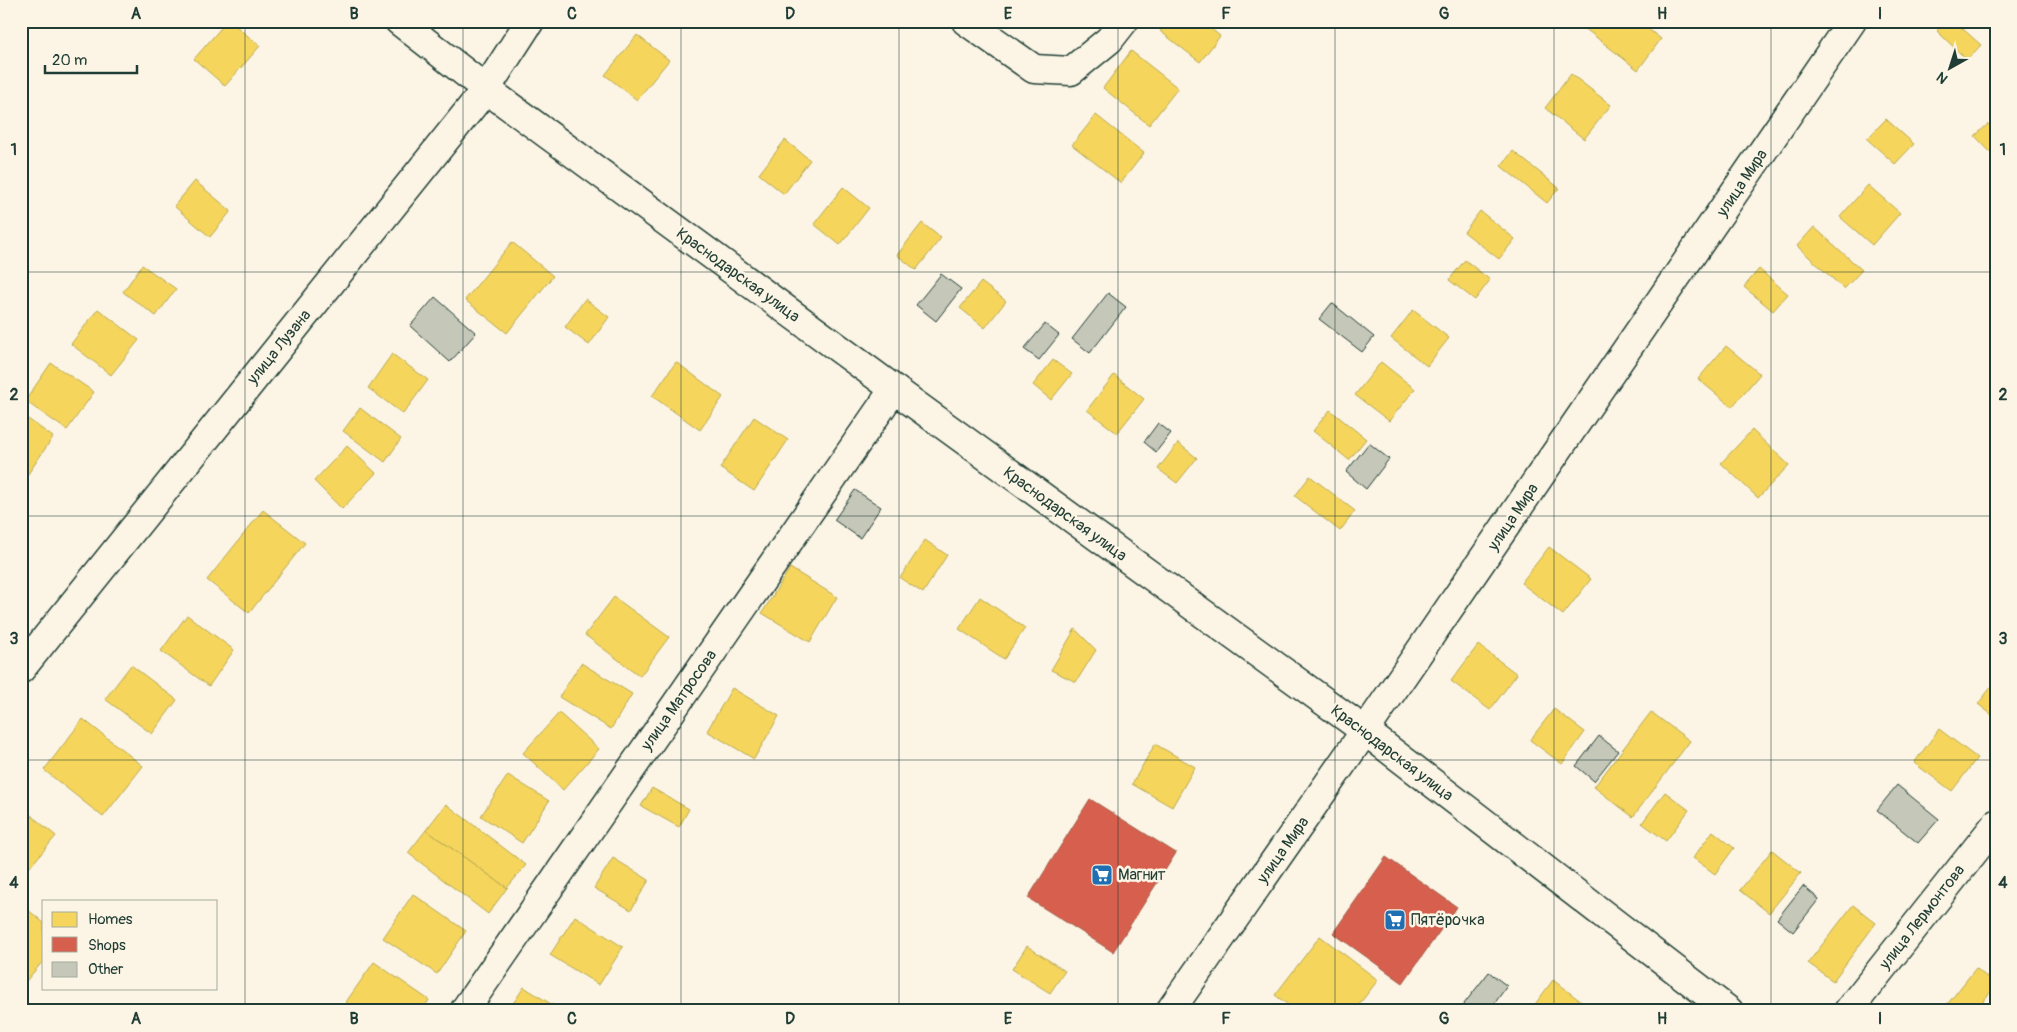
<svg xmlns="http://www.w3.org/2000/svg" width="2017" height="1032" font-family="Pangolin,sans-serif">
<rect width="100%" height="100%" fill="#fcf5e5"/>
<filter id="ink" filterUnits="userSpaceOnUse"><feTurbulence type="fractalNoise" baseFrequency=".02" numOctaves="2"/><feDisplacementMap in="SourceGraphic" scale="10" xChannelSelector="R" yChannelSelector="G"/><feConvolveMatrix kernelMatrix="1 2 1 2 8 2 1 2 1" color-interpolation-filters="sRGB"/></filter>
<g filter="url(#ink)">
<!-- homes -->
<g fill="#f6d55c" stroke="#b6a750">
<path d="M227,21H230L260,46L225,86L194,59Z"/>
<path d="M1168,21H1201L1220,36L1200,62L1160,31Z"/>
<path d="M1587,21H1638L1661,39L1638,70L1583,27Z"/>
<path d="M1945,21H1954L1981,45L1967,60L1937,31Z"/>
<path d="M637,35L669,60L637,100L605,75Z"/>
<path d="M1131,51L1178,88L1149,125L1103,88Z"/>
<path d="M1571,74L1611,105L1584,139L1545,108Z"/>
<path d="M1096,115L1144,153L1121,183L1072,145Z"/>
<path d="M1886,119L1914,144L1895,164L1867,139Z"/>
<path d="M1988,124L1996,132V158L1975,136Z"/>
<path d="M785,140L810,160L784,194L759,174Z"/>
<path d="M1513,151L1559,188L1547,203L1501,166Z"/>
<path d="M195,181L231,211L210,237L174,206Z"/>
<path d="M1868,185L1900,213L1872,245L1840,217Z"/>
<path d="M843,187L869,208L840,245L814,224Z"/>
<path d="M1480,211L1515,239L1499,259L1464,232Z"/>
<path d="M922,223L941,238L916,270L897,255Z"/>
<path d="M1814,227L1862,270L1844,289L1797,246Z"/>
<path d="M512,242L553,276L507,333L465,300Z"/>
<path d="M1465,260L1490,280L1475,300L1449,280Z"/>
<path d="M142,265L176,289L156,316L123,292Z"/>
<path d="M1759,269L1788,294L1773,311L1744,287Z"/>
<path d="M981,282L1006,301L985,328L960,308Z"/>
<path d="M585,299L609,317L589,345L565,327Z"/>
<path d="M98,309L139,340L111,375L71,344Z"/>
<path d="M1413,310L1449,338L1427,366L1391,338Z"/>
<path d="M1726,346L1760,374L1732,407L1698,379Z"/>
<path d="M392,354L428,380L403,414L368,388Z"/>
<path d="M1053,360L1072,374L1051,400L1033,385Z"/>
<path d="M676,362L723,397L700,430L652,396Z"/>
<path d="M1381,362L1415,389L1389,421L1355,395Z"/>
<path d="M51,363L94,392L67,430L25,401Z"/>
<path d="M1114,375L1144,399L1117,433L1087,410Z"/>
<path d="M360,408L401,439L385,462L343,431Z"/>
<path d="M1330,410L1366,439L1349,460L1313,431Z"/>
<path d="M21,414L53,437L26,477L21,474Z"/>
<path d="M754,417L788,440L754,491L720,468Z"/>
<path d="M1752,430L1789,465L1758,498L1721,463Z"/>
<path d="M1178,443L1197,458L1177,483L1158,469Z"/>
<path d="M347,446L376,473L342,509L314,481Z"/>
<path d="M1310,476L1355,511L1340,531L1295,496Z"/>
<path d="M263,510L305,543L249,613L207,580Z"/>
<path d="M925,540L947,555L923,593L900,578Z"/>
<path d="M1549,547L1591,579L1563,615L1521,583Z"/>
<path d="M790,568L837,597L810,642L762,613Z"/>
<path d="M614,597L669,637L640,676L585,635Z"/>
<path d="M980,597L1025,628L1004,659L959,629Z"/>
<path d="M187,615L234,650L209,686L161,651Z"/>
<path d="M1075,629L1096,650L1076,682L1051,670Z"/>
<path d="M1478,645L1517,674L1490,710L1451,681Z"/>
<path d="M581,663L632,694L611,729L559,697Z"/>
<path d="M131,665L177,700L152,734L105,699Z"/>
<path d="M1996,681V718L1978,704Z"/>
<path d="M732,688L779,716L754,759L707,731Z"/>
<path d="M1554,709L1585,732L1562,764L1530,740Z"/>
<path d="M1651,712L1690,741L1633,817L1594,787Z"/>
<path d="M559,713L599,749L563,790L523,753Z"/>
<path d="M83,719L143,766L103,817L44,770Z"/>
<path d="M1939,729L1977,758L1952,791L1914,763Z"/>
<path d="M1155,744L1195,767L1172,807L1132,784Z"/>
<path d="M508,775L549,801L522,843L481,816Z"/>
<path d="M652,788L689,809L679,827L641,806Z"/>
<path d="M1665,792L1689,810L1666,841L1642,823Z"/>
<path d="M446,804L526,865L507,888L426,830Z"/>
<path d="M21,807L56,836L24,874L21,872Z"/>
<path d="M426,830L507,888L488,914L408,853Z"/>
<path d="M1713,831L1734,848L1715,874L1693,858Z"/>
<path d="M1772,850L1801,873L1769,913L1740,890Z"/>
<path d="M613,858L649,880L631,910L594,888Z"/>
<path d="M413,894L466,931L437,974L383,938Z"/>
<path d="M21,904L44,923V960L21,987Z"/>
<path d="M1853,905L1876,923L1833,981L1808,963Z"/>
<path d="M575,916L623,947L599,985L550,955Z"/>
<path d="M1320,936L1378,980L1354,1011H1296L1275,995Z"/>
<path d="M1027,946L1065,971L1050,993L1012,969Z"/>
<path d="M374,962L429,1000L422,1011H358L346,1002Z"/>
<path d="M1976,968L1996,985L1975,1011H1942Z"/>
<path d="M1553,980L1591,1009L1590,1011H1530Z"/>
<path d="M524,987L562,1011H508Z"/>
</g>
<!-- shops -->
<g fill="#d6604d" stroke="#9f5646">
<path d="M1090,799L1176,853L1113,952L1028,898Z"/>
<path d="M1386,857L1457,907L1403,983L1333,933Z"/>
</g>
<!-- building -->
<g fill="#c5c7b9" stroke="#1f3d34">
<path d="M941,274L961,289L936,321L916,305Z"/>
<path d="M1108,293L1126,307L1090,353L1072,339Z"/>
<path d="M435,297L476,333L450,362L410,326Z"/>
<path d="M1332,303L1374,337L1362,352L1319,319Z"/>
<path d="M1045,324L1059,335L1039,360L1024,349Z"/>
<path d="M1158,423L1171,433L1156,452L1144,442Z"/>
<path d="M1369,443L1389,459L1366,489L1346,472Z"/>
<path d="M855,490L881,507L860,538L834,520Z"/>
<path d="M1599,736L1618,751L1594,781L1576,766Z"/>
<path d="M1897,785L1939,819L1918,843L1877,810Z"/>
<path d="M1803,886L1819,899L1793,932L1777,919Z"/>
<path d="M1489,972L1507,986L1489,1011H1462L1460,1009Z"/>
</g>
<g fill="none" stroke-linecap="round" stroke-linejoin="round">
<!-- minor casing -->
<g stroke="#1f3d34" stroke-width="31">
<g id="minor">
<path d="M399,21L486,89L894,389L1365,731L1729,1011"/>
<path d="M966,21L1034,69L1071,71L1109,40L1124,21"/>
<path d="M21,669L486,89L530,21"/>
<path d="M464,1011L894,389"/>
<path d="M1848,1011L1996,824"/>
</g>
</g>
<!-- major casing -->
<g stroke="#1f3d34" stroke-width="31">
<path id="major" d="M1170,1011L1365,731L1852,21"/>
</g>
<!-- minor -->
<use href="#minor" stroke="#fcf5e5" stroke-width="28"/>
<!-- major -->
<use href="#major" stroke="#fcf5e5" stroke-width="28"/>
</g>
</g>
<!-- grid -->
<path fill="none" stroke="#1f3d34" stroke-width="1" stroke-opacity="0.55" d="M245,21V1011M463,21V1011M681,21V1011M899,21V1011M1118,21V1011M1335,21V1011M1554,21V1011M1771,21V1011M21,272H1996M21,516H1996M21,760H1996"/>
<!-- icons -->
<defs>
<g id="supermarket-square" transform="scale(1.125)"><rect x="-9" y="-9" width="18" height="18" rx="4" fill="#1f6fb2" stroke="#fcf5e5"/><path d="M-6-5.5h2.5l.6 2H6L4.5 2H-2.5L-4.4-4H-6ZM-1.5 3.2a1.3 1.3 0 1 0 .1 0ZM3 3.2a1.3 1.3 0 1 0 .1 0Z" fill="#fff"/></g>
</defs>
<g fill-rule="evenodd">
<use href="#supermarket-square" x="1102" y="875"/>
<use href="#supermarket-square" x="1395" y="920"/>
</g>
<g text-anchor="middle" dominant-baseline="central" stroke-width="5" stroke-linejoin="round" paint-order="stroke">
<!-- street labels -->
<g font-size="16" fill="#1f3d34" stroke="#fcf5e5">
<text transform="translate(1742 183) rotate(-56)">улица Мира</text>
<text transform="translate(738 275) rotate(36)">Краснодарская улица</text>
<text transform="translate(279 347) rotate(-51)">улица Лузана</text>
<text transform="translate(1065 514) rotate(36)">Краснодарская улица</text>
<text transform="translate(1513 517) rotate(-56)">улица Мира</text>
<text transform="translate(679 700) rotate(-55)">улица Матросова</text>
<text transform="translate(1392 753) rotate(37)">Краснодарская улица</text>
<text transform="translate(1283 850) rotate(-55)">улица Мира</text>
<text transform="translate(1922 917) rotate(-52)">улица Лермонтова</text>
</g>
<!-- poi labels -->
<g font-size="16" fill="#1f3d34" stroke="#fcf5e5" text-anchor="start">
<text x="1118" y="875">Магнит</text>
<text x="1411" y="920">Пятёрочка</text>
</g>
</g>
<!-- margin -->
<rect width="2017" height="1032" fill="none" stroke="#fcf5e5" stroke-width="55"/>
<!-- legend -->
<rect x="42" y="900" width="175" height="90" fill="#fcf5e5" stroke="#a4ab9e"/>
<rect x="52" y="912" width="25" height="15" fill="#f6d55c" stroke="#a4ab9e"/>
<text x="88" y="924" font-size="15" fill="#1f3d34">Homes</text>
<rect x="52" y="937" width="25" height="15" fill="#d6604d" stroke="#a4ab9e"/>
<text x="88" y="950" font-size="15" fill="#1f3d34">Shops</text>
<rect x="52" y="962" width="25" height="15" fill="#c5c7b9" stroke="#a4ab9e"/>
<text x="88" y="974" font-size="15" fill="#1f3d34">Other</text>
<!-- north arrow -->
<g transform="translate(1950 68) rotate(219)" stroke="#fcf5e5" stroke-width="4" paint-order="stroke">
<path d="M0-4L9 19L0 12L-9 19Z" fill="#1f3d34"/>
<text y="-8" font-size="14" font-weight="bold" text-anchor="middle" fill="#1f3d34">N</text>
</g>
<!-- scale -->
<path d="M45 65v8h92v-8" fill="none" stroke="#1f3d34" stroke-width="2.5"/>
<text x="52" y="65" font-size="15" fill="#1f3d34" stroke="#fcf5e5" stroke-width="4" paint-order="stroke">20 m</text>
<rect x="28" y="28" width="1962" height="976" fill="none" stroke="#1f3d34" stroke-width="2"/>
<g font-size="16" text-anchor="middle" font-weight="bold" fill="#1f3d34">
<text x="136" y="19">A</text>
<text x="354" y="19">B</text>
<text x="572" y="19">C</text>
<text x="790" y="19">D</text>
<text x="1008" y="19">E</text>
<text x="1226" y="19">F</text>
<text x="1444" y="19">G</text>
<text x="1662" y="19">H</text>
<text x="1880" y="19">I</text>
<text x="14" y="155">1</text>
<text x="2003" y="155">1</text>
<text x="14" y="400">2</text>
<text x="2003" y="400">2</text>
<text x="14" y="644">3</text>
<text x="2003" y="644">3</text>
<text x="14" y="888">4</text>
<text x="2003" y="888">4</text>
<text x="136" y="1024">A</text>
<text x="354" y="1024">B</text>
<text x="572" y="1024">C</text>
<text x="790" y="1024">D</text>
<text x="1008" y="1024">E</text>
<text x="1226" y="1024">F</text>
<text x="1444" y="1024">G</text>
<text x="1662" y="1024">H</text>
<text x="1880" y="1024">I</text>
</g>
</svg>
